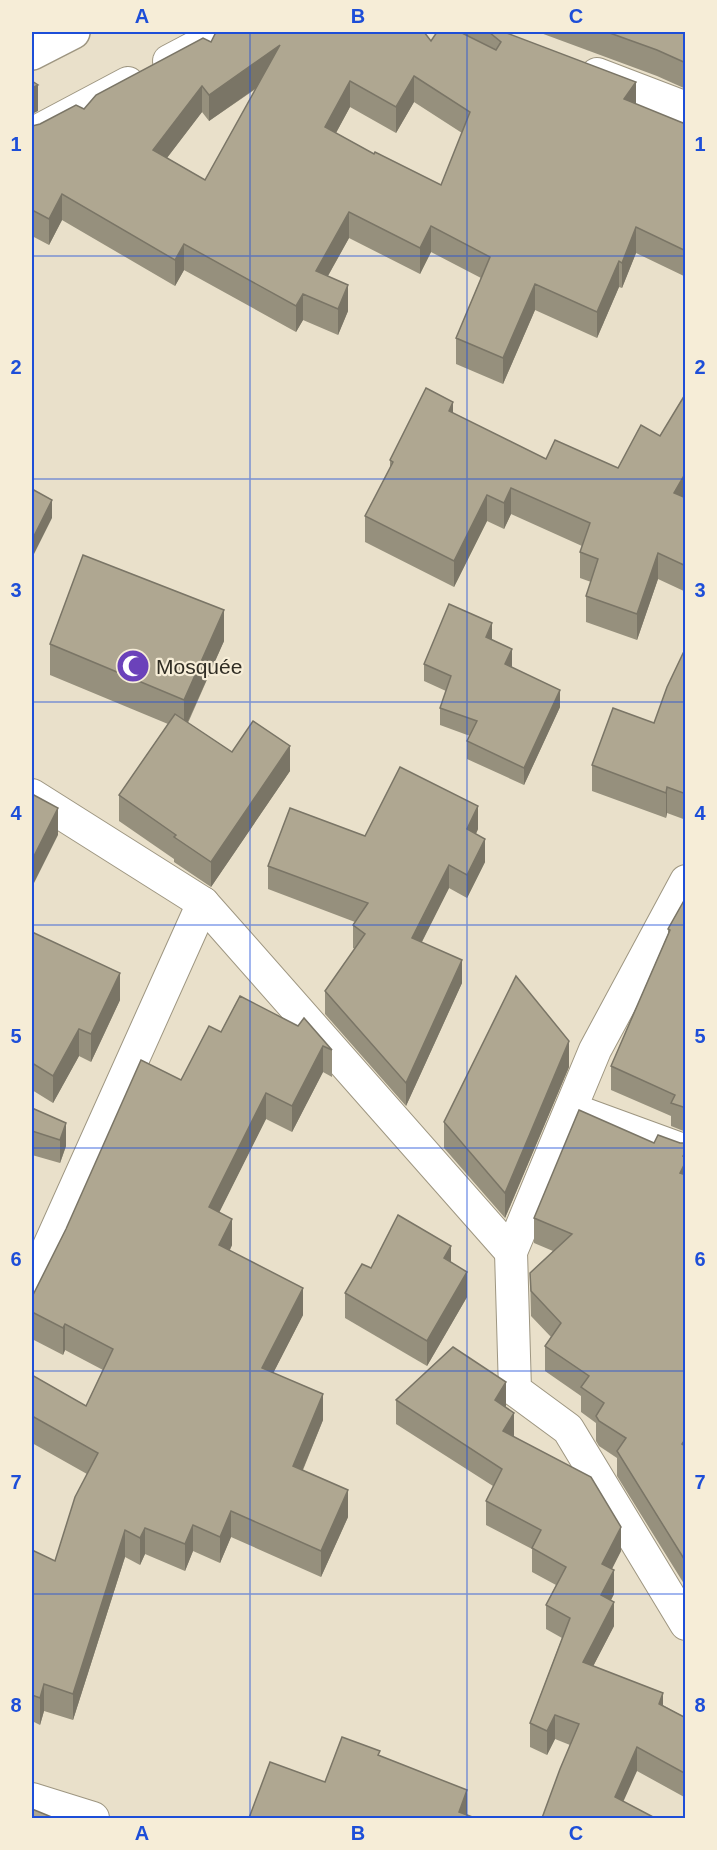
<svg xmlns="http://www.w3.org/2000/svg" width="717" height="1850" font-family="Arial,sans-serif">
<rect width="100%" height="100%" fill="#e9e0ca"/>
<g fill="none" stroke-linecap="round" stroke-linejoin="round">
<!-- street casing -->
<g stroke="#9e9681" stroke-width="34">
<g id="street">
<path d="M169,61L224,32"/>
<path d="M597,74L686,108"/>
<path d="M32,134L128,83"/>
<path d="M32,795L203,903L511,1252"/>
<path d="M686,881L595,1050L511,1252L515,1390L568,1429L686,1624"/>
<path d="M571,1109L686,1151"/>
<path d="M32,1284L203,903"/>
<path d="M32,1799L93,1818"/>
</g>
</g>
<!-- highway casing -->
<g stroke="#9e9681" stroke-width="36">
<path id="highway" d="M32,53L73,32"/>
</g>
<!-- street -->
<use href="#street" stroke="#fff" stroke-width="32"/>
<!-- highway -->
<use href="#highway" stroke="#fff" stroke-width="33"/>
</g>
<!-- wall -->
<g fill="#96907d" fill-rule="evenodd">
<path d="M437,32H504L636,104L683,123L686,117V277L636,253L622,288L619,287L597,338L535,310L503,384L456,364V338L481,278L431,252L420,274L349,238L328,276L348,311L338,335L303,320L296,332L184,270L175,286L62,220L49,245L32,236V126L40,124L84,109L211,42L431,41ZM257,88L205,180L167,158L202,112L209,121ZM414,102L462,133L441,185L374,154L336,133L350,107L396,133Z"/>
<path d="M538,32H686V89L657,76Z"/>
<path d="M686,393V592L658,579L637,640L586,622V596L591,582L580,578V552L582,546L511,514L504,529L487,521L454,587L365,542V516L390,468V460L453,413L546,459L618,468L660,436Z"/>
<path d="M492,640L512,666L511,667L560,707L524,785L467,759V741L470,736L440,725V708L446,691L424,681V664Z"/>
<path d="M224,641L188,723L232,752L290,771L211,887L174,862V859L119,821V795L168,724L50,675V644Z"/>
<path d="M686,647V820L667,813L666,818L592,791V765L654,723Z"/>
<path d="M478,829L476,834L485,862L467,898L449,888L422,942L462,983L406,1106L325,1014V991L355,949L353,948V925L355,922L268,889V866L365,836Z"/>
<path d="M686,897V1132L671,1126V1116L611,1090V1066L668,934V929Z"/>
<path d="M32,932L120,1000L91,1062L79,1056L53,1103L32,1090Z"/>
<path d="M240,996L332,1050V1077L323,1072L292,1132L266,1119L219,1212L232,1245L230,1250L303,1315L273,1373L323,1420L303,1470L348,1517L321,1577L231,1537L220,1563L193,1551L185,1571L145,1554L140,1565L125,1557L73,1720L44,1711L40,1725L32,1721V1550L55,1561L87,1474L32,1443V1375L86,1406L103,1370L65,1350L63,1355L32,1339V1297L181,1080L221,1032Z"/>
<path d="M569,1067L505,1218L444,1148V1122Z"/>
<path d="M32,1108L66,1146L60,1163L32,1155Z"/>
<path d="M654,1143H686V1587L617,1476V1458L599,1446L596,1441V1423L581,1412V1396L545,1371V1346L551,1337L531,1316L530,1273L553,1251L534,1243V1218Z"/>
<path d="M451,1262L467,1297L427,1366L345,1318V1293L371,1268Z"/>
<path d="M396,1400L506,1406L505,1407L514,1437L621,1551L612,1569L614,1594L611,1600L614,1626L593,1666L686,1718V1798L637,1771L542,1818L570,1745L555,1739L547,1755L530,1747V1723L562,1638L546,1629V1605L556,1585L532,1572V1549L486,1525V1501L493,1486L396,1424Z"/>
</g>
<!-- shaded-wall -->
<g fill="#7a7566">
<path d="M280,45V71L209,121V95Z"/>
<path d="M414,76V102L396,133V107Z"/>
<path d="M350,81V107L325,153V127Z"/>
<path d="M636,82V108L624,99Z"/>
<path d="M38,85V111L32,114V88Z"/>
<path d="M202,86V112L153,176V150Z"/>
<path d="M62,194V220L49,245V219Z"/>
<path d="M349,212V238L316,297V271Z"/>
<path d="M431,226V252L420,274V248Z"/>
<path d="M636,227V253L622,288V263Z"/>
<path d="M184,244V270L175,286V260Z"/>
<path d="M619,261V287L597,338V312Z"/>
<path d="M535,284V310L503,384V358Z"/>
<path d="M348,285V311L338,335V309Z"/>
<path d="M303,294V320L296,332V306Z"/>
<path d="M453,402V428L449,411Z"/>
<path d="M686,472V498L674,493Z"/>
<path d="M511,488V514L504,529V503Z"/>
<path d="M487,495V521L454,587V561Z"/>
<path d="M52,500V518L32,558V540Z"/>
<path d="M658,553V579L637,640V614Z"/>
<path d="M224,610V641L184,730V700Z"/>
<path d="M492,623V640L486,637Z"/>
<path d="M512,649V666L505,681V664Z"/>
<path d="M560,690V707L524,785V768Z"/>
<path d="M290,746V771L211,887V862Z"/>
<path d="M667,787V813L666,818V793Z"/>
<path d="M478,806V829L467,852V829Z"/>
<path d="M58,808V835L32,887V860Z"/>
<path d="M485,839V862L467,898V875Z"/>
<path d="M449,865V888L412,961V938Z"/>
<path d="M462,960V983L406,1106V1083Z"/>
<path d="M120,973V1000L91,1062V1034Z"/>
<path d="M79,1029V1056L53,1103V1076Z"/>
<path d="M569,1041V1067L505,1218V1193Z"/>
<path d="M323,1046V1072L292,1132V1106Z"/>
<path d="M266,1093V1119L209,1233V1207Z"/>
<path d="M66,1123V1146L60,1163V1140Z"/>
<path d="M686,1151V1186L680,1173L683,1156Z"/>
<path d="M232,1219V1245L219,1271V1245Z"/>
<path d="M451,1246V1271L444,1258Z"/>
<path d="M467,1272V1297L427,1366V1341Z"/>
<path d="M303,1288V1315L262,1395V1368Z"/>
<path d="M65,1324V1350L63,1355V1328Z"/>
<path d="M506,1382V1406L495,1424V1400Z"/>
<path d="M323,1394V1420L293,1493V1466Z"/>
<path d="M514,1413V1437L503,1431Z"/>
<path d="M686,1438V1463L682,1444Z"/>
<path d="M348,1490V1517L321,1577V1551Z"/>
<path d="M231,1511V1537L220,1563V1537Z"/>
<path d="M193,1525V1551L185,1571V1544Z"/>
<path d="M621,1527V1551L602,1588V1564Z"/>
<path d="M145,1528V1554L140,1565V1538Z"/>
<path d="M125,1530V1557L73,1720V1694Z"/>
<path d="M614,1570V1594L601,1619V1595Z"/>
<path d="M614,1602V1626L583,1686V1662Z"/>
<path d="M44,1684V1711L40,1725V1698Z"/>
<path d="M663,1693V1717L659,1704Z"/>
<path d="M555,1715V1739L547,1755V1731Z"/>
<path d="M637,1747V1771L616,1818L615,1797Z"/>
<path d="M467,1790V1814L466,1818L459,1812Z"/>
</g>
<!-- building -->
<g fill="#afa791" stroke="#7a7566" stroke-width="1.5" fill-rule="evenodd">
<path d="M216,32H424L431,41L437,32H460L496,50L501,42L489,32H504L636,82L624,99L683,123L686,117V251L636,227L622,263L619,261L597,312L535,284L503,358L456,338L490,257L431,226L420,248L349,212L316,271L348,285L338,309L303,294L296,306L184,244L175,260L62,194L49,219L32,210V126L40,124L76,105L84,109L96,95L203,38L211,42ZM280,45L205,180L153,150L202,86L209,95ZM414,76L470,112L441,185L375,152L374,154L325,127L350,81L396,107Z"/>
<path d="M607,32H686V63L657,50Z"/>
<path d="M32,81L38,85L32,88Z"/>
<path d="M426,388L453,402L449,411L546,459L555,440L618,468L641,425L660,436L686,393V472L674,493L686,498V566L658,553L637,614L586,596L598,559L580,552L590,523L511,488L504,503L487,495L454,561L365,516L393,462L390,460Z"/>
<path d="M32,489L52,500L32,540Z"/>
<path d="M83,555L224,610L184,700L50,644Z"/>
<path d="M449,604L492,623L486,637L512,649L505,664L560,690L524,768L467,741L477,721L440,708L451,676L424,664Z"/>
<path d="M686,647V794L667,787L666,793L592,765L613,708L654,723L667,687Z"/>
<path d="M175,714L232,752L253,721L290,746L211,862L174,837L176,835L119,795Z"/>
<path d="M400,767L478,806L467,829L485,839L467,875L449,865L412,938L462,960L406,1083L325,991L365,934L353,925L368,903L268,866L290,808L365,836Z"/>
<path d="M32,794L58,808L32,860Z"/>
<path d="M686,897V1108L671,1103L675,1095L611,1066L670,930L668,929Z"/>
<path d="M32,932L120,973L91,1034L79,1029L53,1076L32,1063Z"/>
<path d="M516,976L569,1041L505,1193L444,1122Z"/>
<path d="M240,996L298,1026L304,1018L332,1050L323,1046L292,1106L266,1093L209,1207L232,1219L219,1245L303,1288L262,1368L323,1394L293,1466L348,1490L321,1551L231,1511L220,1537L193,1525L185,1544L145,1528L140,1538L125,1530L73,1694L44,1684L40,1698L32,1695V1550L55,1561L75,1497L98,1453L32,1416V1375L86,1406L113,1349L65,1324L63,1328L32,1312V1297L66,1229L141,1060L181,1080L209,1026L221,1032Z"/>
<path d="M32,1108L66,1123L60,1140L32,1131Z"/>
<path d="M579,1110L654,1143L658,1135L680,1143H686V1151L683,1156L686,1157V1161L680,1173L686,1175V1438L682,1444L686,1447V1562L617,1451L626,1438L599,1421L596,1416L604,1403L581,1387L589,1376L545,1346L561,1323L531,1291L530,1273L572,1234L534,1218Z"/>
<path d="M398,1215L451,1246L444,1258L467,1272L427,1341L345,1293L362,1264L371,1268Z"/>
<path d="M453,1347L506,1382L495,1400L514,1413L503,1431L591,1477L621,1527L602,1564L614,1570L601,1595L614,1602L583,1662L663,1693L659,1704L686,1718V1774L637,1747L615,1797L655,1818H542L560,1769L579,1724L555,1715L547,1731L530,1723L570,1618L546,1605L566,1567L532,1548L541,1530L486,1501L502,1469L396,1400Z"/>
<path d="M342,1737L380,1751L378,1755L467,1790L459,1812L475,1818H249L270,1762L325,1782Z"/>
<path d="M32,1809L54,1818H32Z"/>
</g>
<!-- grid -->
<path fill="none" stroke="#1d4ed8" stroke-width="1.5" stroke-opacity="0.55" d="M250,32V1818M467,32V1818M32,256H686M32,479H686M32,702H686M32,925H686M32,1148H686M32,1371H686M32,1594H686"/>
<!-- icons -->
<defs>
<g id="mosque-disc" transform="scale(1.725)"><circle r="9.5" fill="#6b42ba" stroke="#f6edd7"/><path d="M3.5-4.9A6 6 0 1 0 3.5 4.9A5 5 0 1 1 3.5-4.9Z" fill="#fff"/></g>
</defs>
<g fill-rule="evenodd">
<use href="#mosque-disc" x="133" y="666"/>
</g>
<g text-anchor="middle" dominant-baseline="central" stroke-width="4.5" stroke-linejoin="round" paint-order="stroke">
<!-- poi labels -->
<g font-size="21" fill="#302d24" stroke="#f6edd7" text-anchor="start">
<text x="156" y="666">Mosquée</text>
</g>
</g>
<!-- border -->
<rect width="717" height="1850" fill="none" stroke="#f6edd7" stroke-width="66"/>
<rect x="33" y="33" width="651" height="1784" fill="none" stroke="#1d4ed8" stroke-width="2"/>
<g font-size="20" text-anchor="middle" font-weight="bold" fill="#1d4ed8">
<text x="142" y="23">A</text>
<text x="358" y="23">B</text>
<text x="576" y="23">C</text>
<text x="16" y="151">1</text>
<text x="700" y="151">1</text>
<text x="16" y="374">2</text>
<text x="700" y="374">2</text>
<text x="16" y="597">3</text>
<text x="700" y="597">3</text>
<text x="16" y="820">4</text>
<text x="700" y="820">4</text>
<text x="16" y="1043">5</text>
<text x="700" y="1043">5</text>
<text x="16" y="1266">6</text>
<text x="700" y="1266">6</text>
<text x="16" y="1489">7</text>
<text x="700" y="1489">7</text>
<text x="16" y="1712">8</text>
<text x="700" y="1712">8</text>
<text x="142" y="1840">A</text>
<text x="358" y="1840">B</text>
<text x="576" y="1840">C</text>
</g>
</svg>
